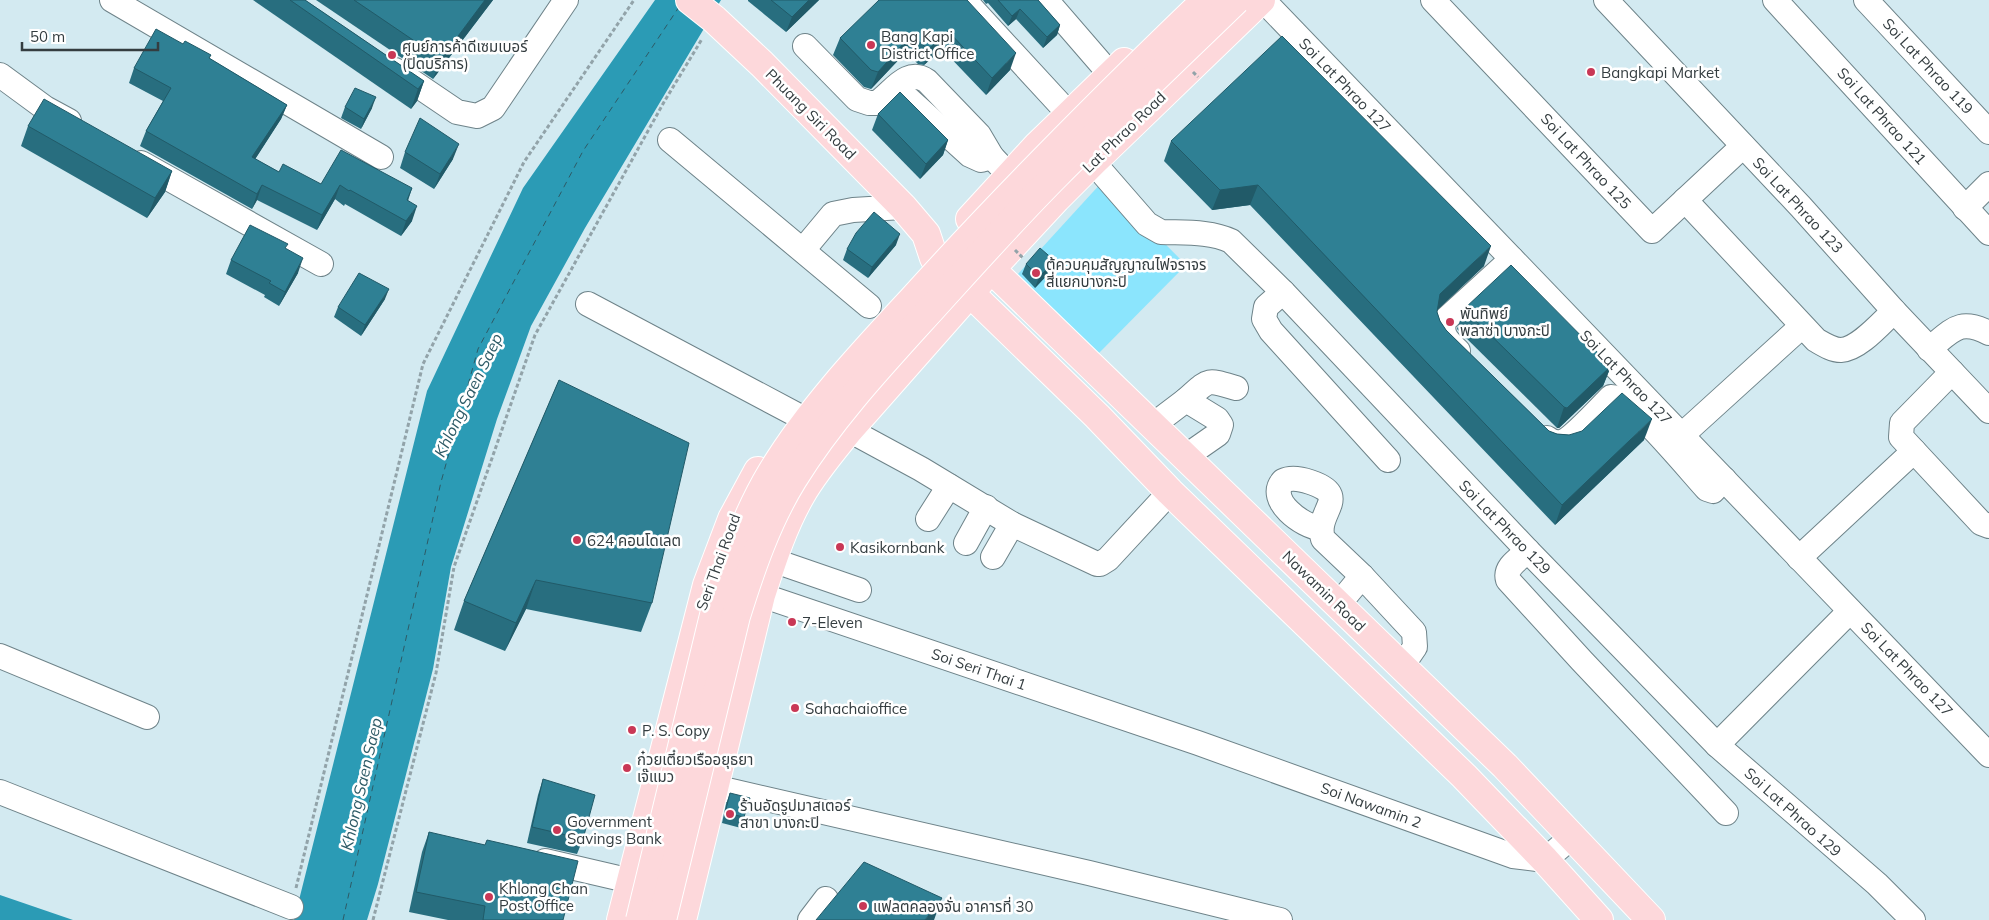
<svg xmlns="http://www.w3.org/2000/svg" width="1989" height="920" font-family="Mulish,'Noto Sans Thai',sans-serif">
<rect width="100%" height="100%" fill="#d3eaf1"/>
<!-- green -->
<path fill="#8be5fd" d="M1103,181L1186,265L1098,354L1018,274Z"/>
<!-- water -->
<g fill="#2b9bb5">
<path d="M655,0H721L585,228L531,326L497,419L451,567L433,669L378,884L367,920H294L427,391L523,188Z"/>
<path d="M0,895L73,920H0Z"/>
</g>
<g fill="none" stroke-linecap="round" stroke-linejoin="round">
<!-- ferry -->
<path stroke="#2d5a66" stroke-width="1" stroke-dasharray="6 5" stroke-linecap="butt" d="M343,920L441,482L478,349L583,151L679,7"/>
<!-- minor casing -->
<g stroke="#6e8389" stroke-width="26">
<g id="minor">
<path d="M112,0L381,157"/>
<path d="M964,0L1069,114"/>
<path d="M1046,0L1110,74"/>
<path d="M1263,0L1989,755"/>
<path d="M1433,0L1652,231L1743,146"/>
<path d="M1606,0L1801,207L1894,311L1989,411"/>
<path d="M1775,0L1989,233"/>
<path d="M1866,0L1989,132"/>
<path d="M805,46L857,99L869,103H877C893,92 907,67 927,81L979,135L992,157L1009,175"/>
<path d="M395,70L457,112L477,116L493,108L566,0"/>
<path d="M0,75L45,108L69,121"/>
<path d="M896,88L970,155L981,160L992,157"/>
<path d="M670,140L869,306"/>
<path d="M1093,162L1147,224L1161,232C1184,233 1210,231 1231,241L1283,292L1528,551L1717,745L1877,884L1913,920"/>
<path d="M141,163L321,264"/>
<path d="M1685,200L1816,340C1823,344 1832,350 1841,350C1859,349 1881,323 1894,311"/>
<path d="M1965,208L1989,184"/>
<path d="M803,250L833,214L853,210L903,207"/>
<path d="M1283,292L1266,307L1264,319L1271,331L1388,460"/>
<path d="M588,304L797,415"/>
<path d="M1929,349C1953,330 1959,318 1989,333"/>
<path d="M1458,351C1449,342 1439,334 1445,320L1512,259"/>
<path d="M1186,400C1210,379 1205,379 1236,388"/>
<path d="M1153,425L1186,400L1217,419L1221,425L1218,434L1185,457"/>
<path d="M849,430L921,469L1012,524L1097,564H1100L1108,559L1170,492"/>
<path d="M1682,435L1802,326"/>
<path d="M1547,438C1551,441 1556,443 1561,442C1571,440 1602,406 1611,397C1630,396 1691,472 1707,489L1713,491L1724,479"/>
<path d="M1914,451L1901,437L1902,423L1952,372"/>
<path d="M928,519L949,486"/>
<path d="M1320,528C1303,527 1266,500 1283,481C1291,477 1301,479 1310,482C1353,496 1314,512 1323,539L1362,576"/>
<path d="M966,543L986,507"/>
<path d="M1528,551C1519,559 1504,567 1508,580L1582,661L1726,813"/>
<path d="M993,557L1012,524"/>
<path d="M1799,558L1914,451L1981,523L1989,526"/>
<path d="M772,560L859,590"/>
<path d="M761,595L1198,743L1513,856L1545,860L1573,836"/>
<path d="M1338,605L1362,576L1414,632L1415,647L1402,666"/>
<path d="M0,656L147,717"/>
<path d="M1717,745L1850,611"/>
<path d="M714,787L1089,873L1280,920"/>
<path d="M0,792L291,907"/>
<path d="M545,861L631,881"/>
<path d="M810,920L826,899"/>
</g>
</g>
<!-- major casing -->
<g stroke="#fff" stroke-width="30">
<g id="major">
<path d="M690,0L714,19L762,64L903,207L926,234L934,258L1097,416L1170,492L1464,776L1545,860L1599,920"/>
<path d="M970,219L1038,145L1124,62"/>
<path d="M976,258L991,269L1505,766L1651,920"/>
<path d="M621,920L707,585L732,519L758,471"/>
<path d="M682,920L761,595C772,561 783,526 801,495C814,472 832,451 849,430L991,269L1056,199L1093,162L1261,0"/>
</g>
</g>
<!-- path -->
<g stroke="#92a3a9" stroke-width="3" stroke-dasharray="4 2.5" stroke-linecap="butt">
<path d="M296,888L423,364L524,162L634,0"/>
<path d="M373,920L436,673L454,567L535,335L664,102L702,39"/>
</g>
<!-- minor -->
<use href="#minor" stroke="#fff" stroke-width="24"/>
<!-- major -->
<use href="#major" stroke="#fdd8db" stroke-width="28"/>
<!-- major-bridge casing -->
<g stroke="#fff" stroke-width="30" stroke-linecap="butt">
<g id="major-bridge">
<path d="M640,920L715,611C730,563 746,515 772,472C810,409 864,352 913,299C1007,195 1105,97 1206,0"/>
<path d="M662,920L736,616C751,568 767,521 793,479C832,416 884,361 933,307C974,262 1014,217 1057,174C1116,115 1176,58 1236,0"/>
</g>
</g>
<!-- path-bridge -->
<g stroke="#92a3a9" stroke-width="3" stroke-dasharray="4 2.5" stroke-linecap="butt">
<path d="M1193,72L1198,77"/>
<path d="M1015,250L1023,258"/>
</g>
<!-- major-bridge -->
<use href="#major-bridge" stroke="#fdd8db" stroke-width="28"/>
</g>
<!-- wall -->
<g fill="#286e7f">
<path d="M253,0H305L424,81L417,101L411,109Z"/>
<path d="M316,0H493L433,79Z"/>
<path d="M748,0H819L786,32L748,1Z"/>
<path d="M967,0L1010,70L986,95L942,49L924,65L918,64L906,52L871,89L864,87L833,55L840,38Z"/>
<path d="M983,0H1038L1060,25L1057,35L1043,48L1016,19L1008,26L988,3L986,4Z"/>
<path d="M183,44L211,55L209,58L287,105L281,119L255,159L279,172L321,184L412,188L408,201L412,221L401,236L345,204L344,206L335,199L317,230L257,200L252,209L140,146L146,131L163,101L129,83L134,68Z"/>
<path d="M345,107L372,108L361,129L341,118Z"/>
<path d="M878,114L948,140L943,155L920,179L872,130Z"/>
<path d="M28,126L172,171L165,192L147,218L21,146Z"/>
<path d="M1171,141L1484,266L1437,310V312L1440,321L1446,330L1549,431L1557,434L1644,440L1555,525L1250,205L1212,210L1164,161Z"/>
<path d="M405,152L453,159L434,189L400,168Z"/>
<path d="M896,245L868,278L843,260L847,249Z"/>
<path d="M286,249L298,273L279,306L264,297L265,295L226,274L231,260Z"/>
<path d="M1026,264L1051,271L1035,288L1022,274Z"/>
<path d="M385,299L361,336L334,317L338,307Z"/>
<path d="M1464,309L1611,366L1603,386L1559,428H1557L1457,329Z"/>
<path d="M559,380L652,603L641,632L526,609L505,651L454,630L464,601Z"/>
<path d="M543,779L583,839L577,854L527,843L538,795Z"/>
<path d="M730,793L744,817L741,828L722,823L726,804Z"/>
<path d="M429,832L563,920H448L409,912L422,852Z"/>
</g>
<!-- shaded-wall -->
<g fill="#215a68">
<path d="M485,0H493L433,79L441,59Z"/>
<path d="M809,0H819L786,32L792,17Z"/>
<path d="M1020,9L1016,19L1008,26L1012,16Z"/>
<path d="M1060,25L1057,35L1043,48L1047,37Z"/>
<path d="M948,31L942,49L924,65L931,47Z"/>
<path d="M912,34L906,52L871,89L878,72Z"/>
<path d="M1016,53L1010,70L986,95L992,78Z"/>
<path d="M424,81L417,101L411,109L418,89Z"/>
<path d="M376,97L372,108L361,129L364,119Z"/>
<path d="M287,105L281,119L247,172L252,157Z"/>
<path d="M948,140L943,155L920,179L926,164Z"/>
<path d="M459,144L453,159L434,189L440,174Z"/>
<path d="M172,171L165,192L147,218L155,198Z"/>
<path d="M262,185L257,200L252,209L257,194Z"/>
<path d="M340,185L335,199L317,230L322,215Z"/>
<path d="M1258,185L1250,205L1212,210L1220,190Z"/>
<path d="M417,206L412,221L401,236L406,221Z"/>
<path d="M900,234L896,245L868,278L872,267Z"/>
<path d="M1491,246L1484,266L1432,315L1440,294Z"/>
<path d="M303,258L298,273L279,306L285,292Z"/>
<path d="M1055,261L1051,271L1035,288L1039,277Z"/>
<path d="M389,289L385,299L361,336L365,325Z"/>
<path d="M1611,366L1603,386L1559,428H1557L1564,407Z"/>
<path d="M1652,419L1644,440L1555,525L1562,505Z"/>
<path d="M536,580L526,609L505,651L516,623Z"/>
<path d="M942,898L934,920H925Z"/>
</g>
<!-- building -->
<g fill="#2f8094" stroke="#215a68">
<path d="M290,0H305L424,81L418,89Z"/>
<path d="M354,0H485L441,59Z"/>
<path d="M771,0H809L792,17Z"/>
<path d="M879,0H967L1016,53L992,78L948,31L931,47L924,46L912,34L878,72L871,70L840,38Z"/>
<path d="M998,0H1038L1060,25L1047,37L1020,9L1012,16Z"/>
<path d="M156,29L183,44L185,41L211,55L209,58L287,105L252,157L279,172L283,164L321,184L341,150L412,188L407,200L417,206L406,221L350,190L349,191L340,185L322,215L262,185L257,194L146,131L171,88L134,68Z"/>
<path d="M1282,36L1491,246L1440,294L1437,312L1440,321L1446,330L1549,431L1557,434L1569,435L1582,431L1622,393L1652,419L1562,505L1258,185L1220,190L1171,141Z"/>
<path d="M355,88L376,97L364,119L345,107Z"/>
<path d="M900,92L948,140L926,164L878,114Z"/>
<path d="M44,99L172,171L155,198L28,126Z"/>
<path d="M420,118L459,144L440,174L405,152Z"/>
<path d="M874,212L900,234L872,267L847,249L856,233Z"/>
<path d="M250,225L288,244L285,248L303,258L285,292L269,283L271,281L231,260Z"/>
<path d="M1040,248L1055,261L1039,277L1026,264Z"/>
<path d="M1511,265L1611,366L1567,408L1564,407L1464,309Z"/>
<path d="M359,273L389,289L365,325L338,307Z"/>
<path d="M559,380L689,443L652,603L536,580L516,623L464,601Z"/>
<path d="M543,779L595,795L583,839L532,827Z"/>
<path d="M730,793L750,798L744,817L725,813Z"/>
<path d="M429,832L485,845L487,840L578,861L563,920H483L485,906L416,892Z"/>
<path d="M864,862L942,898L925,920H816Z"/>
</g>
<!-- markers -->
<g fill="#c93856" stroke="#fff" stroke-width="2">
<circle cx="871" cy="45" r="5"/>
<circle cx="392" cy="55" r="5"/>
<circle cx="1591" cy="72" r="5"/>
<circle cx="1036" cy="273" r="5"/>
<circle cx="1450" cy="322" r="5"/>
<circle cx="577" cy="540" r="5"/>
<circle cx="840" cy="547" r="5"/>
<circle cx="792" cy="622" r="5"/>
<circle cx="795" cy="708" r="5"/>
<circle cx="632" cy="730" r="5"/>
<circle cx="627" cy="768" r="5"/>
<circle cx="730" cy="814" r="5"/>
<circle cx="557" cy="830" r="5"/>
<circle cx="489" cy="897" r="5"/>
<circle cx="863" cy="906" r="5"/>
</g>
<g text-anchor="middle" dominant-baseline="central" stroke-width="5" stroke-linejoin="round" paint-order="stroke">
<!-- poi labels -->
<g font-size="15" fill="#343d40" stroke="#fff" text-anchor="start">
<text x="881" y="36">Bang Kapi<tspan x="881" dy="17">District Office</tspan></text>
<text x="402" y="46">ศูนย์การค้าดีเซมเบอร์<tspan x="402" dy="17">(ปิดบริการ)</tspan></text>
<text x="1601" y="72">Bangkapi Market</text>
<text x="1046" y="264">ตู้ควบคุมสัญญาณไฟจราจร<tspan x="1046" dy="17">สี่แยกบางกะปิ</tspan></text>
<text x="1460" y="313">พันทิพย์<tspan x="1460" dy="17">พลาซ่า บางกะปิ</tspan></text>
<text x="587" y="540">624 คอนโดเลต</text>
<text x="850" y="547">Kasikornbank</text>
<text x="802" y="622">7-Eleven</text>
<text x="805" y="708">Sahachaioffice</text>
<text x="642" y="730">P. S. Copy</text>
<text x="637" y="759">ก๋วยเตี๋ยวเรืออยุธยา<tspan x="637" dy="17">เจ๊แมว</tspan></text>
<text x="740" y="805">ร้านอัดรูปมาสเตอร์<tspan x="740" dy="17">สาขา บางกะปิ</tspan></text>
<text x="567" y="821">Government<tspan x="567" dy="17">Savings Bank</tspan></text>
<text x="499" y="888">Khlong Chan<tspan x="499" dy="17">Post Office</tspan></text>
<text x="873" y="906">แฟลตคลองจั่น อาคารที่ 30</text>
</g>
<!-- street labels -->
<g font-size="15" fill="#343d40" stroke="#fff">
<text transform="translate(1928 66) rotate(47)">Soi Lat Phrao 119</text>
<text transform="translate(1345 85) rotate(46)">Soi Lat Phrao 127</text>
<text transform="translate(811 114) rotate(45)">Phuang Siri Road</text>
<text transform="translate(1882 116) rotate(48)">Soi Lat Phrao 121</text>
<text transform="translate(1124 132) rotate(-44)">Lat Phrao Road</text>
<text transform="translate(1586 161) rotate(47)">Soi Lat Phrao 125</text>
<text transform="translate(1798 205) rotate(47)">Soi Lat Phrao 123</text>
<text transform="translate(1626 377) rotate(46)">Soi Lat Phrao 127</text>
<text transform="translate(1505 527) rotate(46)">Soi Lat Phrao 129</text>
<text transform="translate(718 562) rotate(-70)">Seri Thai Road</text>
<text transform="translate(1324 591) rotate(44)">Nawamin Road</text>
<text transform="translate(979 669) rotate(19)">Soi Seri Thai 1</text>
<text transform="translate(1907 669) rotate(46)">Soi Lat Phrao 127</text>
<text transform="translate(1371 805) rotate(20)">Soi Nawamin 2</text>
<text transform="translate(1793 812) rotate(42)">Soi Lat Phrao 129</text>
</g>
<!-- water labels -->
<g font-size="16" font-style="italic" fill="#2d5a66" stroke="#fff">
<text transform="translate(468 395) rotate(-64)">Khlong Saen Saep</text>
<text transform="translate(361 784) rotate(-77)">Khlong Saen Saep</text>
</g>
</g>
<!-- scale -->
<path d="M22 42v8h136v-8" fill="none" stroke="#343d40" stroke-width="2.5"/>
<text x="30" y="42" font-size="15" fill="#343d40" stroke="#ffffff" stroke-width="4" paint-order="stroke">50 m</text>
</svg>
